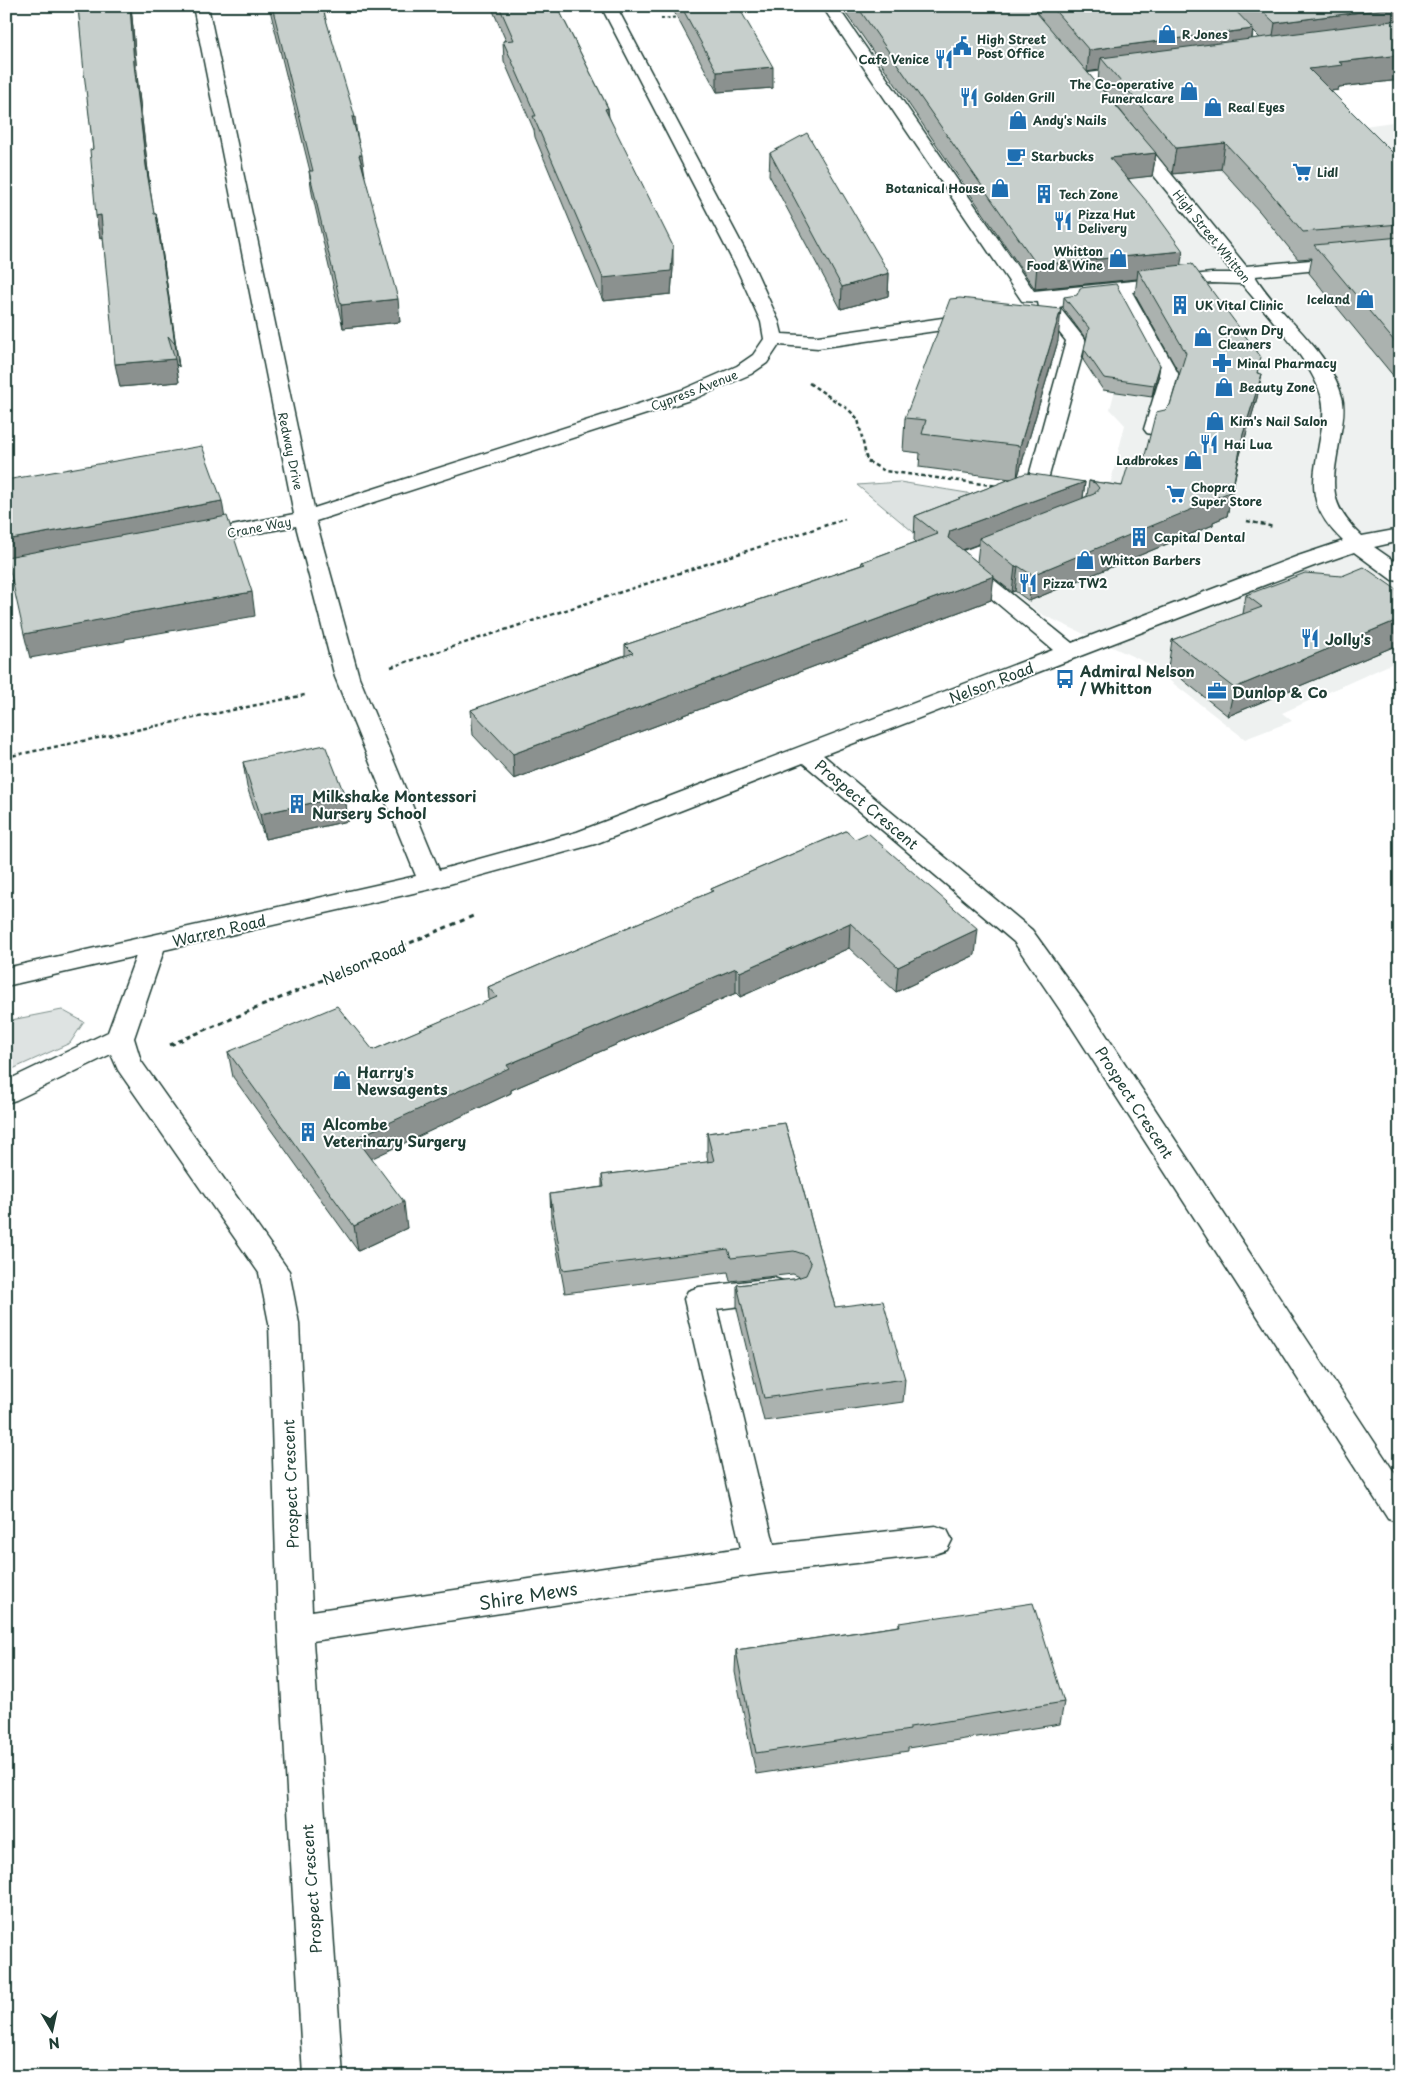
<svg xmlns="http://www.w3.org/2000/svg" width="1406" height="2083" font-family="'Playpen Sans',sans-serif">
<rect width="100%" height="100%" fill="#fff"/>
<filter id="ink" filterUnits="userSpaceOnUse"><feTurbulence type="fractalNoise" baseFrequency=".02" numOctaves="2"/><feDisplacementMap in="SourceGraphic" scale="10" xChannelSelector="R" yChannelSelector="G"/><feConvolveMatrix kernelMatrix="1 2 1 2 8 2 1 2 1" color-interpolation-filters="sRGB"/></filter>
<g filter="url(#ink)">
<!-- built -->
<path fill="#eef1f0" d="M824,6H1222L1260,41L1299,135L1400,121V660L1282,713L1292,721L1245,739L1147,663L1041,614L974,563L1104,509L1125,425L1110,409L1126,348L1090,343L1034,292Z"/>
<!-- green -->
<g fill="#dee3e2" stroke="#7e908b">
<path d="M900,482L967,493L992,509L918,536L857,485Z"/>
<path d="M62,1010L84,1022L70,1043L6,1072V1021Z"/>
</g>
<g fill="none" stroke-linecap="round" stroke-linejoin="round">
<!-- minor casing -->
<g stroke="#1f3d34" stroke-width="3">
<g id="minor">
<path d="M193,6H208L314,508L682,390L737,366L753,355L764,339L761,322L736,267L601,6H616L754,267L779,322L782,334L818,336L977,313L984,315L986,319L984,323L977,325L818,348L779,345L767,363L751,374L696,398L316,521L359,677L439,870L577,832L1053,650L947,561L950,556L1005,535L1013,534L1021,535L1024,540L1021,545L973,563L1072,643L1298,556L1343,541C1304,504 1313,481 1321,433C1323,421 1325,407 1321,395C1311,360 1266,314 1242,284L1212,283L1132,292L1180,377L1164,429L1161,433L1154,435L1147,433L1144,429L1160,377L1116,295L1117,293L1068,299L1069,301L1067,305L1059,307L1086,341L1049,476L1046,480L1039,482L1032,480L1029,476L1066,341L1039,307L1038,302L1022,301L822,6H837L1034,291L1212,273H1233L1125,140L1123,136L1125,132H1137L1246,266L1400,252V262L1255,276C1280,318 1329,348 1342,397C1345,408 1343,420 1341,431C1334,479 1323,500 1362,536L1400,529V541L1374,547L1400,565V581L1392,580L1354,552L1314,566L823,755L1032,930L1087,1006L1400,1481V1523L1388,1519L1067,1020L1014,942L803,763L595,844L431,889L164,950L134,1038L141,1061L289,1271L299,1323L312,1611L741,1548L684,1299L688,1291L699,1287L774,1278L785,1282L789,1290L785,1298L774,1302L717,1309L774,1544L935,1526L947,1530L952,1540L947,1550L935,1554L761,1574L313,1641L343,2077H303L278,1629L269,1323L259,1273L118,1070L111,1054L16,1100L6,1103V1081L108,1032L136,956L6,986V968L416,876L335,677L296,526L195,545L187,544L184,539L187,534L195,533L294,514Z"/>
<path d="M1135,67L1141,69L1143,72L1141,75L1081,84L1075,82L1073,79L1075,76L1081,74Z"/>
<path d="M47,560L55,562L58,567L55,572L6,581V567Z"/>
</g>
</g>
<!-- path-far2 -->
<g stroke="#1f3d34" stroke-width="2" stroke-dasharray="3 2.5" stroke-linecap="butt">
<path d="M738,12L790,8"/>
<path d="M661,19L680,17"/>
</g>
<!-- path-far1 -->
<g stroke="#1f3d34" stroke-width="2.5" stroke-dasharray="4 3" stroke-linecap="butt">
<path d="M809,383L849,410L858,419L867,461L885,471L998,486"/>
<path d="M1247,521L1274,527"/>
<path d="M391,667L845,519"/>
<path d="M6,757L305,695"/>
</g>
<!-- path -->
<path stroke="#1f3d34" stroke-width="3" stroke-dasharray="5 4" stroke-linecap="butt" d="M170,1045L473,916"/>
<!-- minor -->
<use href="#minor" fill="#fff" fill-rule="evenodd"/>
</g>
<!-- wall -->
<g fill="#abb2af" stroke="#1f3d34" fill-rule="evenodd">
<path d="M78,6H131L138,85L150,188L154,214H156L160,236L179,367L176,364L179,382L120,387L103,237L100,238L93,149Z"/>
<path d="M269,6H324L325,17L357,134L364,174L400,322L343,328L312,193L309,171H310Z"/>
<path d="M491,6H557L608,108L609,117L673,268L671,294L603,301L535,137L534,130L504,61L503,41H506Z"/>
<path d="M671,6H738L773,88L717,92Z"/>
<path d="M840,6H1231L1236,11L1237,6H1400V80L1339,87L1338,90L1331,91L1400,160V384L1309,273L1312,258L1298,259L1260,212L1221,169L1172,174L1156,154L1152,176L1128,178L1181,265L1258,373L1257,398L1239,458L1227,516L1213,522V525L1029,601L1015,591L1012,592L993,577L991,600L514,779L473,735L471,710L625,655V645L861,565L862,562L916,542L914,540L915,516L1011,479L919,467L920,453L903,451L905,418L1058,341L1018,476L1085,482L1083,498L1087,496L1089,481L1122,486L1143,463L1165,410L1170,405L1179,373L1135,294L1137,279L1035,289L861,34ZM1253,31L1260,38L1252,39ZM1099,70L1098,83L1142,137L1087,72ZM979,544L977,562L962,550Z"/>
<path d="M770,153L889,273L888,296L841,309L769,175Z"/>
<path d="M1064,297L1160,365L1158,377L1152,397L1103,390L1083,360L1086,339L1063,308Z"/>
<path d="M1400,384V407L1396,399Z"/>
<path d="M1400,592V644L1228,716L1168,668L1172,640L1243,614L1246,595Z"/>
<path d="M243,762L345,796L348,821L265,839L247,787Z"/>
<path d="M846,831L975,955L896,992L849,948L740,997L736,993L511,1090V1093L371,1158L407,1228L358,1251L233,1077L228,1052L373,1050L489,1001L488,987L711,892V889Z"/>
<path d="M785,1123L835,1307L905,1379L903,1402L764,1421L737,1309V1285L794,1279L800,1277L793,1274L730,1281L728,1272L565,1293L551,1218L550,1194L602,1187V1175L708,1162L707,1156V1133Z"/>
<path d="M899,1623L1064,1702L1060,1724L908,1748V1751L756,1774L735,1672L736,1650L899,1626Z"/>
</g>
<!-- shaded-wall -->
<g fill="#8b918f" stroke="#1f3d34">
<path d="M130,6H131L138,85L150,188L146,166L134,64Z"/>
<path d="M1400,7V31L1271,48L1275,23Z"/>
<path d="M1253,29L1250,51L1101,58L1099,70L1087,72L1089,50Z"/>
<path d="M1400,55V80L1339,87L1338,90L1304,94L1309,69L1339,62Z"/>
<path d="M773,67V88L717,92V72Z"/>
<path d="M608,108L609,129L605,109Z"/>
<path d="M352,117H355L357,138Z"/>
<path d="M1225,143L1221,169L1172,174L1176,148Z"/>
<path d="M1156,153L1152,176L1108,181L1110,158Z"/>
<path d="M359,155H362L365,176Z"/>
<path d="M156,214L160,236L179,367L175,344Z"/>
<path d="M101,215L105,237L100,238L96,216Z"/>
<path d="M673,246V268L671,294L603,301V278Z"/>
<path d="M1183,251L1179,274L1138,270L1137,279L1035,289L1037,265Z"/>
<path d="M889,273L888,296L841,309L842,287Z"/>
<path d="M398,299L400,322L343,328L341,305Z"/>
<path d="M1061,309L1058,341L1017,479L1020,446Z"/>
<path d="M175,359L179,382L120,387L115,364Z"/>
<path d="M1160,365L1158,377L1152,397L1154,385Z"/>
<path d="M1262,374L1257,398L1239,458L1227,516L1213,522V525L1029,601L1032,575L1213,499L1243,434Z"/>
<path d="M1085,482L1082,505L979,538V544L948,555V538L950,531Z"/>
<path d="M222,501L226,525L9,565L6,554V540Z"/>
<path d="M1018,566L1015,591L1012,592L1015,567Z"/>
<path d="M994,576L991,600L514,779L513,754Z"/>
<path d="M252,592L255,616L125,639V641L30,658L24,634L120,615Z"/>
<path d="M1400,619V644L1228,716L1234,688Z"/>
<path d="M345,796L348,821L265,839L260,814Z"/>
<path d="M850,923L849,948L740,997V972Z"/>
<path d="M978,929L975,955L896,992L898,967Z"/>
<path d="M736,968V993L511,1090V1093L360,1164L356,1138L507,1065Z"/>
<path d="M404,1202L407,1228L358,1251L354,1226Z"/>
</g>
<!-- building -->
<g fill="#c7cfcc" stroke="#1f3d34">
<path d="M78,6H130L134,64L146,166L154,214H156L175,344L168,336L175,359L115,364L101,215L96,216L90,150L93,149L84,73Z"/>
<path d="M272,6H322L355,117H352L362,155H359L398,299L341,305L309,171H313Z"/>
<path d="M499,6H557L608,108L605,109L673,246L671,271L603,278L533,116H536L503,41L514,40Z"/>
<path d="M681,6H738L773,67L717,72Z"/>
<path d="M857,6H1031L1156,153L1110,158L1148,203L1183,251L1037,265Z"/>
<path d="M1051,6H1231L1253,29L1089,50Z"/>
<path d="M1257,6H1400V7L1275,23Z"/>
<path d="M1400,20V55L1339,62L1343,65L1309,69L1400,160V224L1303,232L1264,185L1225,143L1176,148L1101,58Z"/>
<path d="M807,133L889,273L842,287L770,153Z"/>
<path d="M1400,237V348L1314,245Z"/>
<path d="M1192,264L1261,357L1257,373L1262,374L1243,434L1232,491L1213,499H1217L1032,575L1018,566L1015,567L979,538L1094,494L1099,488L1095,483L1089,481L1122,486L1129,462L1143,463L1156,412L1165,410L1170,405L1186,353L1138,270Z"/>
<path d="M1116,284L1160,365L1154,385L1104,378L1084,349L1089,328L1064,297L1077,295L1080,288Z"/>
<path d="M960,298L1061,309L1020,446L922,434L926,420L905,418L950,299Z"/>
<path d="M202,446L222,501L6,540V480Z"/>
<path d="M1026,473L1085,482L950,531L948,538L994,576L513,754L471,710L633,653L625,645L865,564L862,562L938,534L915,516Z"/>
<path d="M227,516L252,592L120,615V616L24,634L7,557Z"/>
<path d="M1364,567L1400,592V619L1234,688L1172,640L1262,607L1246,595L1305,573L1342,576Z"/>
<path d="M325,745L345,796L260,814L243,762Z"/>
<path d="M846,831L855,839L868,833L978,929L898,967L850,923L740,972L736,968L507,1065L509,1068L356,1138L404,1202L354,1226L228,1052L337,1006L373,1050L497,997L488,987L713,891L711,889Z"/>
<path d="M785,1123L835,1307L883,1301L905,1379L764,1398L737,1285L794,1279L806,1275L811,1264L806,1255L794,1251L731,1258L728,1249L563,1270L550,1194L604,1187L602,1175L714,1161L707,1133Z"/>
<path d="M1033,1603L1064,1702L910,1727V1730L756,1753L736,1650L900,1626L899,1623Z"/>
</g>
</g>
<!-- icons -->
<defs>
<g id="shop-bare" transform="scale(1.5)"><path d="M-5-2.5h2.3a2.7 3.5 0 0 1 5.4 0H5L5.5 6h-11ZM-1.5-2.5h3a1.5 2.3 0 0 0-3 0Z" fill="#1f6fb2" stroke="#fff" stroke-width="2.5" paint-order="stroke"/></g>
<g id="civic-bare" transform="scale(1.5)"><path d="M-.6-6.5H3V-4.5H.6V-3L4-1V1h2V6H-6V1h2V-1L-.6-3ZM-1.2 2.5V6h2.4V2.5Z" fill="#1f6fb2" stroke="#fff" stroke-width="2.5" paint-order="stroke"/></g>
<g id="restaurant-bare" transform="scale(1.5)"><path d="M-5-6h1v4h1v-4h1v4h1v-4h1v5L-1.5 .5V6h-2V.5L-5-1ZM5-6V6H3V1.5H1.5Q1.5-4 5-6Z" fill="#1f6fb2" stroke="#fff" stroke-width="2.5" paint-order="stroke"/></g>
<g id="cafe-bare" transform="scale(1.5)"><path d="M-5.5-4.5H6V0H3Q3 3.5 0 3.5H-2.5Q-5.5 3.5-5.5 0ZM3-3.2v2h1.7v-2ZM-6 4.5H4V6H-6Z" fill="#1f6fb2" stroke="#fff" stroke-width="2.5" paint-order="stroke"/></g>
<g id="supermarket-bare" transform="scale(1.5)"><path d="M-6-5.5h2.5l.6 2H6L4.5 2H-2.5L-4.4-4H-6ZM-1.5 3.2a1.3 1.3 0 1 0 .1 0ZM3 3.2a1.3 1.3 0 1 0 .1 0Z" fill="#1f6fb2" stroke="#fff" stroke-width="2.5" paint-order="stroke"/></g>
<g id="building-bare" transform="scale(1.5)"><path d="M-4-6H4V6H1V3H-1V6H-4ZM-2.5-4.3h1.7v1.8h-1.7ZM.8-4.3h1.7v1.8H.8ZM-2.5-1h1.7V.8h-1.7ZM.8-1h1.7V.8H.8Z" fill="#1f6fb2" stroke="#fff" stroke-width="2.5" paint-order="stroke"/></g>
<g id="pharmacy-bare" transform="scale(1.5)"><path d="M-2-6h4v4h4v4h-4v4h-4v-4h-4v-4h4Z" fill="#1f6fb2" stroke="#fff" stroke-width="2.5" paint-order="stroke"/></g>
<g id="bus-bare" transform="scale(1.5)"><path d="M-5-6H5V4H4V6H2V4H-2V6H-4V4H-5ZM-3.5-4V0h7V-4ZM-3.5 1.2v1.5H-2V1.2ZM2 1.2v1.5H3.5V1.2Z" fill="#1f6fb2" stroke="#fff" stroke-width="2.5" paint-order="stroke"/></g>
<g id="office-bare" transform="scale(1.5)"><path d="M-6-3h4V-5.5h4V-3h4V5H-6ZM-1-4.5V-3h2v-1.5ZM-6 0V1H6V0Z" fill="#1f6fb2" stroke="#fff" stroke-width="2.5" paint-order="stroke"/></g>
</defs>
<g fill-rule="evenodd">
<use href="#shop-bare" x="1167" y="34"/>
<use href="#civic-bare" x="962" y="46"/>
<use href="#restaurant-bare" x="944" y="59"/>
<use href="#shop-bare" x="1189" y="91"/>
<use href="#restaurant-bare" x="969" y="97"/>
<use href="#shop-bare" x="1213" y="107"/>
<use href="#shop-bare" x="1018" y="120"/>
<use href="#cafe-bare" x="1016" y="156"/>
<use href="#supermarket-bare" x="1302" y="172"/>
<use href="#shop-bare" x="1000" y="188"/>
<use href="#building-bare" x="1044" y="194"/>
<use href="#restaurant-bare" x="1063" y="221"/>
<use href="#shop-bare" x="1118" y="258"/>
<use href="#shop-bare" x="1365" y="299"/>
<use href="#building-bare" x="1180" y="305"/>
<use href="#shop-bare" x="1203" y="337"/>
<use href="#pharmacy-bare" x="1222" y="363"/>
<use href="#shop-bare" x="1224" y="387"/>
<use href="#shop-bare" x="1215" y="421"/>
<use href="#restaurant-bare" x="1209" y="444"/>
<use href="#shop-bare" x="1193" y="460"/>
<use href="#supermarket-bare" x="1176" y="494"/>
<use href="#building-bare" x="1139" y="537"/>
<use href="#shop-bare" x="1085" y="560"/>
<use href="#restaurant-bare" x="1028" y="583"/>
<use href="#restaurant-bare" x="1310" y="638"/>
<use href="#bus-bare" x="1065" y="679"/>
<use href="#office-bare" x="1217" y="691"/>
<use href="#building-bare" x="297" y="804"/>
<use href="#shop-bare" x="342" y="1080"/>
<use href="#building-bare" x="308" y="1132"/>
</g>
<g text-anchor="middle" dominant-baseline="central" stroke-width="4" stroke-linejoin="round" paint-order="stroke">
<!-- far-poi labels -->
<g font-size="12" font-weight="bold" fill="#1f3d34" stroke="#fff" text-anchor="start">
<text x="1182" y="34">R Jones</text>
<text x="977" y="39">High Street<tspan x="977" dy="14">Post Office</tspan></text>
<text x="929" y="59" text-anchor="end">Cafe Venice</text>
<text x="1174" y="84" text-anchor="end">The Co-operative<tspan x="1174" dy="14">Funeralcare</tspan></text>
<text x="984" y="97">Golden Grill</text>
<text x="1228" y="107">Real Eyes</text>
<text x="1033" y="120">Andy's Nails</text>
<text x="1031" y="156">Starbucks</text>
<text x="1317" y="172">Lidl</text>
<text x="985" y="188" text-anchor="end">Botanical House</text>
<text x="1059" y="194">Tech Zone</text>
<text x="1078" y="214">Pizza Hut<tspan x="1078" dy="14">Delivery</tspan></text>
<text x="1103" y="251" text-anchor="end">Whitton<tspan x="1103" dy="14">Food &amp; Wine</tspan></text>
<text x="1350" y="299" text-anchor="end">Iceland</text>
<text x="1195" y="305">UK Vital Clinic</text>
<text x="1218" y="330">Crown Dry<tspan x="1218" dy="14">Cleaners</tspan></text>
<text x="1237" y="363">Minal Pharmacy</text>
<text x="1239" y="387">Beauty Zone</text>
<text x="1230" y="421">Kim's Nail Salon</text>
<text x="1224" y="444">Hai Lua</text>
<text x="1178" y="460" text-anchor="end">Ladbrokes</text>
<text x="1191" y="487">Chopra<tspan x="1191" dy="14">Super Store</tspan></text>
<text x="1154" y="537">Capital Dental</text>
<text x="1100" y="560">Whitton Barbers</text>
<text x="1043" y="583">Pizza TW2</text>
</g>
<!-- far-street labels -->
<g font-size="12" fill="#1f3d34" stroke="#fff">
<text transform="translate(1212 236) rotate(51)">High Street Whitton</text>
<text transform="translate(694 390) rotate(-21)">Cypress Avenue</text>
<text transform="translate(291 451) rotate(78)">Redway Drive</text>
<text transform="translate(259 527) rotate(-11)">Crane Way</text>
</g>
<!-- poi labels -->
<g font-size="15" font-weight="bold" fill="#1f3d34" stroke="#fff" text-anchor="start">
<text x="1325" y="638">Jolly's</text>
<text x="1080" y="670">Admiral Nelson<tspan x="1080" dy="17">/ Whitton</tspan></text>
<text x="1232" y="691">Dunlop &amp; Co</text>
<text x="312" y="795">Milkshake Montessori<tspan x="312" dy="17">Nursery School</tspan></text>
<text x="357" y="1071">Harry's<tspan x="357" dy="17">Newsagents</tspan></text>
<text x="323" y="1123">Alcombe<tspan x="323" dy="17">Veterinary Surgery</tspan></text>
</g>
<!-- street labels -->
<g font-size="15" fill="#1f3d34" stroke="#fff">
<text transform="translate(991 682) rotate(-21)">Nelson Road</text>
<text transform="translate(867 804) rotate(40)">Prospect Crescent</text>
<text transform="translate(219 930) rotate(-13)">Warren Road</text>
<text transform="translate(364 962) rotate(-23)">Nelson Road</text>
<text transform="translate(1135 1102) rotate(57)">Prospect Crescent</text>
<text transform="translate(290 1484) rotate(-92)">Prospect Crescent</text>
<text transform="translate(311 1889) rotate(-94)">Prospect Crescent</text>
</g>
<!-- near-street labels -->
<g font-size="18" fill="#1f3d34" stroke="#fff">
<text transform="translate(528 1595) rotate(-9)">Shire Mews</text>
</g>
</g>
<!-- margin -->
<rect width="1406" height="2083" fill="none" stroke="#fff" stroke-width="25"/>
<rect x="12" y="12" width="1381" height="2058" fill="none" stroke="#1f3d34" stroke-width="2" filter="url(#ink)"/>
<!-- north arrow -->
<g transform="translate(52 2030) rotate(171)" stroke="#ffffff" stroke-width="4" paint-order="stroke">
<path d="M0-4L9 19L0 12L-9 19Z" fill="#1f3d34"/>
<text y="-8" font-size="14" font-weight="bold" text-anchor="middle" fill="#1f3d34">N</text>
</g>
</svg>
